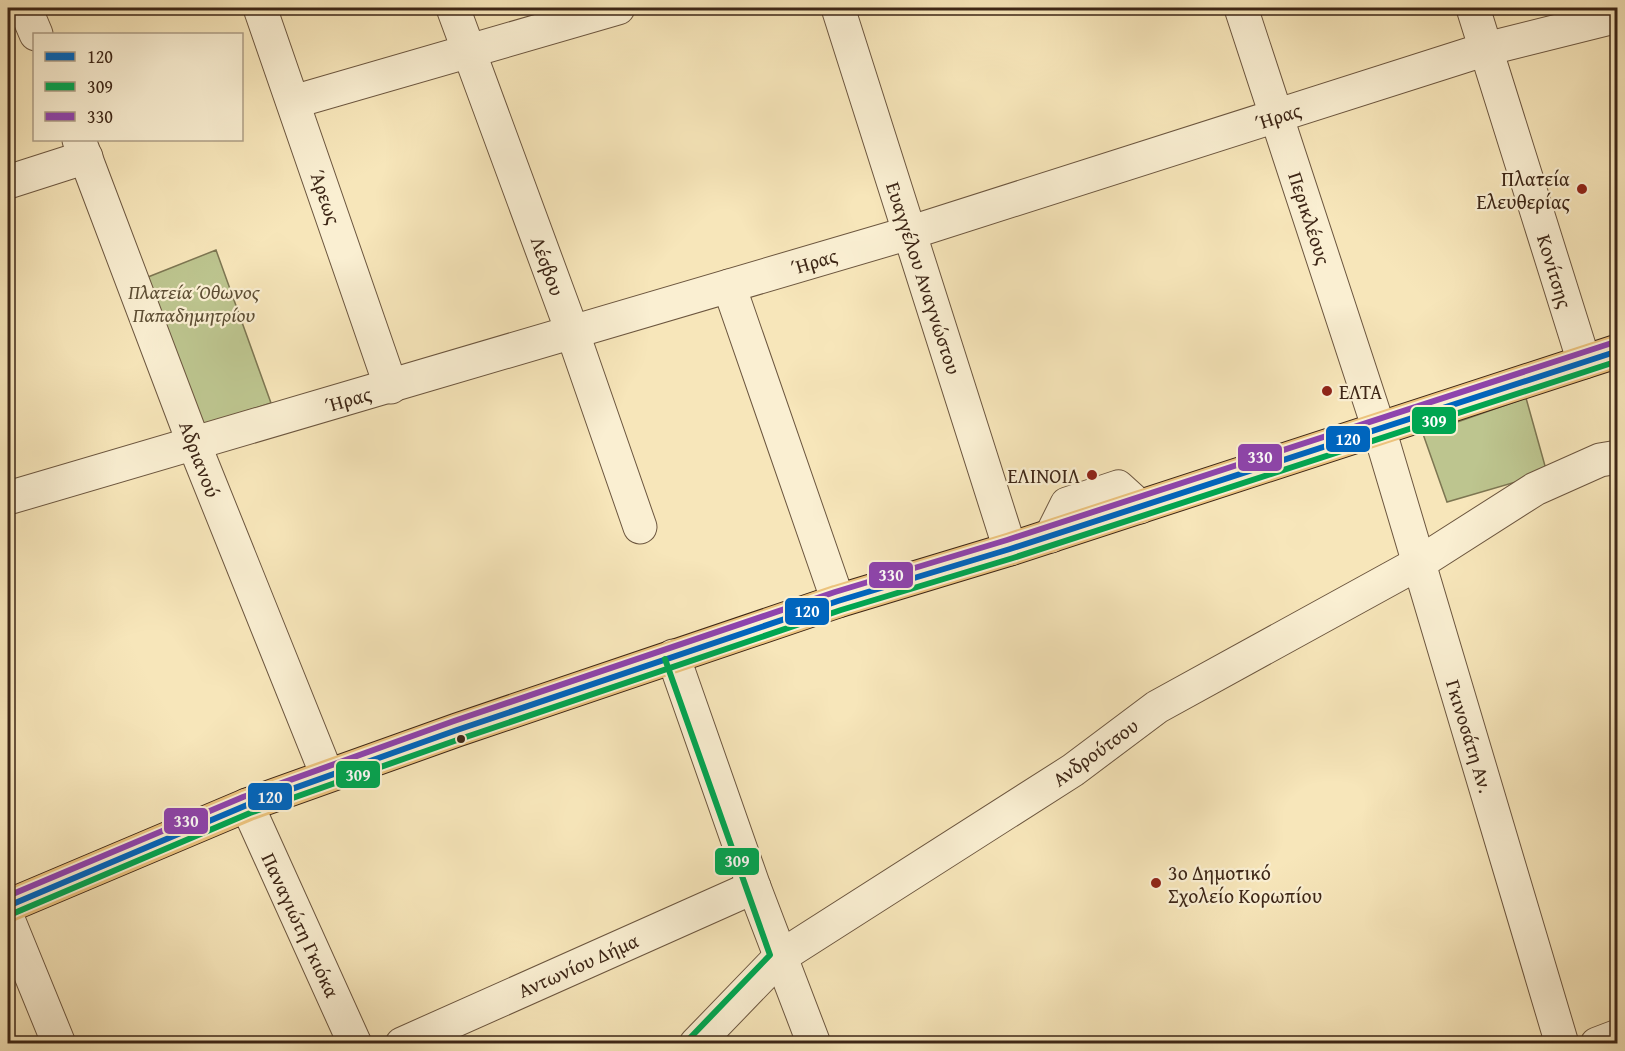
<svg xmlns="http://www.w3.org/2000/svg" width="1625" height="1051" font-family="'Gentium Book Plus',serif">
<rect width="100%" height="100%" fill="#f7e6ba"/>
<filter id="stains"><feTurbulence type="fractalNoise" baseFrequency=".00333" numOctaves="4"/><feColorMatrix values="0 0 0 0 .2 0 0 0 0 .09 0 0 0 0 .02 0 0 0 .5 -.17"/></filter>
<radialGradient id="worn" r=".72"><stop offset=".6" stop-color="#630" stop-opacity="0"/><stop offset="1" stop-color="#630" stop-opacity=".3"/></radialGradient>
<!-- green -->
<g fill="#bdc58f" stroke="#7d7652" stroke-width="1.5">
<path d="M216,250L271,403L202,425L143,279Z"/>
<path d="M1526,398L1547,473L1447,502L1423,434Z"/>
</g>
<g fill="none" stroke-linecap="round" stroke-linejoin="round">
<!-- minor casing -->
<g stroke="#6c563f" stroke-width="35">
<g id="minor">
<path d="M25,8L36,34"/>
<path d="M260,8L391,387"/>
<path d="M453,8L572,331L640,527"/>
<path d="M838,8L1010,549"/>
<path d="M1241,8L1379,429L1562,1044"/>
<path d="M1473,8L1584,362"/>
<path d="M293,102L618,8"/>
<path d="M79,140L194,444L327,775"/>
<path d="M8,182L86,157"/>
<path d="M729,286L838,601"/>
<path d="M8,498L909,233L1486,49L1618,16"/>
<path d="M1051,536L1067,504L1118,487L1140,507"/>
<path d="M673,656L754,887L814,1044"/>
<path d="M247,805L355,1044"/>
<path d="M8,919L59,1044"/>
<path d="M402,1044L754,887"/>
<path d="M696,1044L780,957L1073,770L1157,707L1419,563L1535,489L1600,460L1618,457"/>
<path d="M1597,1044L1618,1036"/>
</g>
</g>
<!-- major casing -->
<g stroke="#3d2616" stroke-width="35">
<path id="major" d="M8,906L247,805L457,730L838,601L1010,549L1618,351"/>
</g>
<!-- minor -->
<use href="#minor" stroke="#faefd2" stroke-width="33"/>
<!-- major -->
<use href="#major" stroke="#ecc37d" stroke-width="33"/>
<!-- bus-1 casing -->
<g stroke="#faefd2" stroke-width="10">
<path id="bus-1" d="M8,906L247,805L457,730L838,601L1010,549L1618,351"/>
</g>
<!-- bus-2 casing -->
<g stroke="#faefd2" stroke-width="10">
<g id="bus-2">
<path d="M665,659L770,955L690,1038"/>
<path d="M12,914L250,813L460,739L841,610L1013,558L1618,361"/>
</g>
</g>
<!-- bus-3 casing -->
<g stroke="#faefd2" stroke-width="10">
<path id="bus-3" d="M8,896L243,797L454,721L835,592L1007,540L1615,342"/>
</g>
<!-- bus-1 -->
<use href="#bus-1" stroke="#0065bd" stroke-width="6"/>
<!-- bus-2 -->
<use href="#bus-2" stroke="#00a651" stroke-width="6"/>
<!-- bus-3 -->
<use href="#bus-3" stroke="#8e44ad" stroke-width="6"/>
</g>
<!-- markers -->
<g fill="#8f2418" stroke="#faefd2" stroke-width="2">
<circle cx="1582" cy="189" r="6"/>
<circle cx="1327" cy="391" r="6"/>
<circle cx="1092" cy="475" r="6"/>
<circle cx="1156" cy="883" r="6"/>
</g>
<circle fill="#3d2616" stroke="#faefd2" stroke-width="2" cx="461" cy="739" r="5"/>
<g text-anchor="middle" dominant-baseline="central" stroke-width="4.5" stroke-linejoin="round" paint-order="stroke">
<!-- street labels -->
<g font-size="20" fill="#3d2616" stroke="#faefd2">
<text transform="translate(1278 116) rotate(-18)">Ήρας</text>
<text transform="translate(326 197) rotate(71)">Άρεως</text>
<text transform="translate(1310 218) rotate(72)">Περικλέους</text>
<text transform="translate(814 261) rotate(-17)">Ήρας</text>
<text transform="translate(548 266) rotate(70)">Λέσβου</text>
<text transform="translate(1555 271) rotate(73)">Κονίτσης</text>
<text transform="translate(924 278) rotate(72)">Ευαγγέλου Αναγνώστου</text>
<text transform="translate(348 399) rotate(-16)">Ήρας</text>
<text transform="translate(200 459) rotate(69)">Αδριανού</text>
<text transform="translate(1470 736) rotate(73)">Γκινοσάτη Αν.</text>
<text transform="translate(1095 752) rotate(-36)">Ανδρούτσου</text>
<text transform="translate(301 925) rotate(65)">Παναγιώτη Γκιόκα</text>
<text transform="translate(578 965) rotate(-24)">Αντωνίου Δήμα</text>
</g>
<!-- poi labels -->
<g font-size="20" fill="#3d2616" stroke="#faefd2" text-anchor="end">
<text x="1570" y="178">Πλατεία<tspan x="1570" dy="23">Ελευθερίας</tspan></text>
<text x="1339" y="391" text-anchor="start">ΕΛΤΑ</text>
<text x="1080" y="475">ΕΛΙΝΟΙΛ</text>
<text x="1168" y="872" text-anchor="start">3ο Δημοτικό<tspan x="1168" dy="23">Σχολείο Κορωπίου</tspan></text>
</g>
<!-- park labels -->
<g font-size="20" font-style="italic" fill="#5d4e34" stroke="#faefd2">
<text x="194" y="291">Πλατεία Όθωνος<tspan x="194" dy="23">Παπαδημητρίου</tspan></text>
</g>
</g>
<g stroke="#faefd2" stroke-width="2">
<rect x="1411" y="406" width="46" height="29" rx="6" fill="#00a651"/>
<rect x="1325" y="425" width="46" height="28" rx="6" fill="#0065bd"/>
<rect x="1237" y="443" width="46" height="29" rx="6" fill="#8e44ad"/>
<rect x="868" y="561" width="46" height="28" rx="6" fill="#8e44ad"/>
<rect x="784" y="597" width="46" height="29" rx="6" fill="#0065bd"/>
<rect x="335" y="760" width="46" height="29" rx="6" fill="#00a651"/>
<rect x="247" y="782" width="46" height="29" rx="6" fill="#0065bd"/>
<rect x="163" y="807" width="46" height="28" rx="6" fill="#8e44ad"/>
<rect x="714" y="847" width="46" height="29" rx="6" fill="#00a651"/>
</g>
<g font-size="16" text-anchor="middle" font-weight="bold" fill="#fff">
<text x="1434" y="427">309</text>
<text x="1348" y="445">120</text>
<text x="1260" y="463">330</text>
<text x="891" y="581">330</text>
<text x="807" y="617">120</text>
<text x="358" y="781">309</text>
<text x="270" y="803">120</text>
<text x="186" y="827">330</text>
<text x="737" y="867">309</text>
</g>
<!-- margin -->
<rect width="1625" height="1051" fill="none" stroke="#f7e6ba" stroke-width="30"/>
<rect x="9" y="9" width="1607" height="1033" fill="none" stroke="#3d2616" stroke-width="3"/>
<rect x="15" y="15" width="1595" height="1021" fill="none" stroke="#3d2616" stroke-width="1.5"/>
<!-- legend -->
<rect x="33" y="33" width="210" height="108" fill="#faefd2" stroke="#ae9f87" stroke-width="1.5"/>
<rect x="45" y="52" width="30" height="9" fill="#0065bd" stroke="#ae9f87" stroke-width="1.5"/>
<text x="87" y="63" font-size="18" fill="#3d2616">120</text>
<rect x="45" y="82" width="30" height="9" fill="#00a651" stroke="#ae9f87" stroke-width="1.5"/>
<text x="87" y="93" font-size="18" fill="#3d2616">309</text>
<rect x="45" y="112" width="30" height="9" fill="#8e44ad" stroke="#ae9f87" stroke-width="1.5"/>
<text x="87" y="123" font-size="18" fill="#3d2616">330</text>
<rect width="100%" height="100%" filter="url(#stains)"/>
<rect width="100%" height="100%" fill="url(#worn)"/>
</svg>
